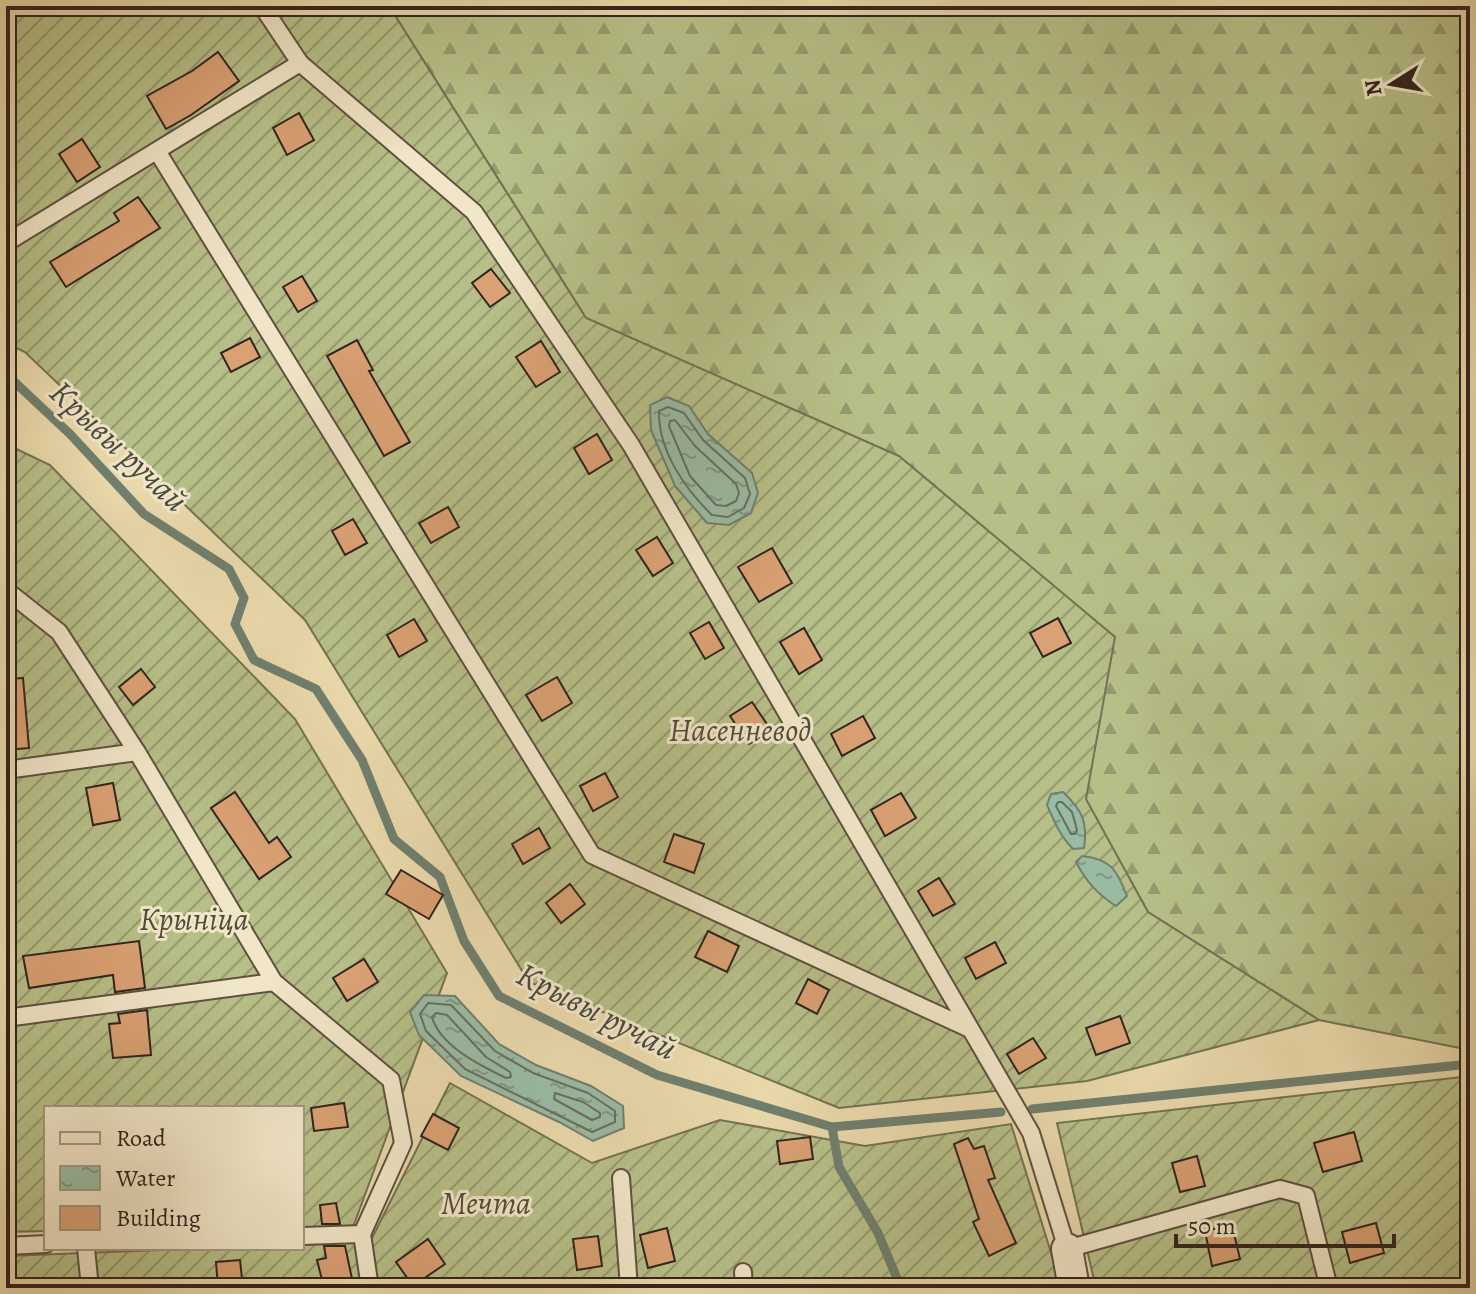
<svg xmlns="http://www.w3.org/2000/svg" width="1476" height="1294" font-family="Alegreya,serif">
<defs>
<pattern id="forest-firs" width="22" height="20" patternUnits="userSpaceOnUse" patternTransform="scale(2)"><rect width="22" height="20" fill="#b7bf88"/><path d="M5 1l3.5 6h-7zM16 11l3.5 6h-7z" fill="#959b6f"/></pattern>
<pattern id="garden-furrows" width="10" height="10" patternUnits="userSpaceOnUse" patternTransform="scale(2)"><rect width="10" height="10" fill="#b7bf88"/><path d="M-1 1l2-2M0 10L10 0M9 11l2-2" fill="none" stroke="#959b6f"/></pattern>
<pattern id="water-ripples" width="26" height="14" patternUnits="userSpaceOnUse" patternTransform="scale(2)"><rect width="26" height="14" fill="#9abba3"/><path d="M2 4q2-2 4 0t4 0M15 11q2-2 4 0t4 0" fill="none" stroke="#7e9884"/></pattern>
</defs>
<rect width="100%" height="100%" fill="#ead9ab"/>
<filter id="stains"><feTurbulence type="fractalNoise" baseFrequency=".0025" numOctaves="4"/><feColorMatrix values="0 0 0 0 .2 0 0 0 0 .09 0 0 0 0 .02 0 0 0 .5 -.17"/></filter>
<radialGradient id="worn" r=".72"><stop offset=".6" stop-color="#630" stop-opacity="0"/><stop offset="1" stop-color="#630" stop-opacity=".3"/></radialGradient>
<!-- forest -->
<path fill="url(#forest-firs)" stroke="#747253" stroke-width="2" d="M389,6H1470V1050L1319,1020L1148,912L1085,799L1114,637L899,456L586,318Z"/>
<!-- garden -->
<g fill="url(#garden-furrows)" stroke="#747253" stroke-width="2">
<path d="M6,6H389L586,318L899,456L1115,637L1086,799L1148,912L1319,1020L1087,1081L839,1108L529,982L305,620L25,352L6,343Z"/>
<path d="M6,444L50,465L295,719L447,973L353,1227L302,1228V1108H46V1231L6,1232Z"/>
<path d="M1470,1076V1288H1096L1057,1123Z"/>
<path d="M450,1083L592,1163L720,1120L865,1146L1011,1124L1062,1288H6V1256L214,1248H302V1244L370,1242Z"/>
</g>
<!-- water -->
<g fill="url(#water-ripples)" stroke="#707f6e" stroke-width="2">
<path d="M667,397L689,406L708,434L752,473L758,493L751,513L729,525L707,523L675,486L651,430L650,405Z"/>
<path d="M1063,792C1082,810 1088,822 1084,848L1073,849C1060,836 1054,821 1047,805L1051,794Z"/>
<path d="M1082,856C1111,859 1117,870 1127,896L1116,906C1097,894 1086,881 1076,862Z"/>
<path d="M424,995L455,996L499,1044L536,1065L591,1086L623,1106L624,1128L593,1141L559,1122L461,1076L419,1035L410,1012Z"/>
</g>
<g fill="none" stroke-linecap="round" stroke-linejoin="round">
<!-- shore -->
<g stroke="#667060" stroke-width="2">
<path d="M668,407L684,413L703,440L745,478L750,494L744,508L728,517L712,515C685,489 658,450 659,411Z"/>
<path d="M675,420L695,446L736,484L739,493L736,501L726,506L716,505L690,476L669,426L670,421Z"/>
<path d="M1058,802H1062L1072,812L1077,830L1075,834H1071L1056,806Z"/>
<path d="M428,1003L451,1005L495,1051L533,1073L588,1093L615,1111V1122L592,1132L465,1069L426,1031L420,1014Z"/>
<path d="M436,1013L447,1015L486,1057L510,1072L511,1077L506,1078C481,1066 440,1046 432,1017Z"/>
<path d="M555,1093L583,1102L600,1113V1117L592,1120L554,1099Z"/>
</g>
<!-- stream -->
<g stroke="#707f6e" stroke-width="9">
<path d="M6,374L70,434L144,514L229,569L244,598L235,624L254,660L316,689L362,760L394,839L440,877L464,941L499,996L657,1075L832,1127L839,1167L878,1233L901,1288"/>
<path d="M1032,1109L1470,1064"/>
<path d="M832,1127L1001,1112"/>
</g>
</g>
<!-- building -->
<g fill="#daa174" stroke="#31241e" stroke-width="2">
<path d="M218,52L239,81L191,115L166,129L147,96L192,71Z"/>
<path d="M299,113L314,140L287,155L273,128Z"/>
<path d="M82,139L100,167L77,182L59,154Z"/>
<path d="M138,197L160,228L66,287L50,262L119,221L114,213Z"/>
<path d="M491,269L510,293L490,307L472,283Z"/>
<path d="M302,276L317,301L298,312L283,287Z"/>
<path d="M250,338L260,357L231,372L221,353Z"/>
<path d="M357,340L373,370L369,371L410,442L384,456L327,356Z"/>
<path d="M541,341L560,372L536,387L516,357Z"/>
<path d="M597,434L612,460L589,474L574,448Z"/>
<path d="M448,507L459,527L431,543L419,523Z"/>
<path d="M353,519L367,543L345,555L332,531Z"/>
<path d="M657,537L673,563L653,576L636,550Z"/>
<path d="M772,548L792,583L759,602L738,567Z"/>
<path d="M1058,618L1071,643L1043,657L1030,633Z"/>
<path d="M414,619L427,641L399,657L387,635Z"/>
<path d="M709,622L724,648L705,659L690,633Z"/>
<path d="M804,628L822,660L799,674L780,642Z"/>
<path d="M141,669L155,687L133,705L119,687Z"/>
<path d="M557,677L572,703L542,721L526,695Z"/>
<path d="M23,678L29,748L6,750V679Z"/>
<path d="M752,702L771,730L749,744L730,716Z"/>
<path d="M863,716L875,738L842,756L831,734Z"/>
<path d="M605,773L618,797L593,811L580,786Z"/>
<path d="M113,783L120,820L93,825L86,788Z"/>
<path d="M235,792L269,843L277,837L291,857L259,879L211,808Z"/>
<path d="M901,793L916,818L885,836L871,810Z"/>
<path d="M539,828L550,848L523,864L512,844Z"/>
<path d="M674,834L704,844L694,873L664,862Z"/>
<path d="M401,870L443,895L429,919L386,894Z"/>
<path d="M939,878L955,904L933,916L918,891Z"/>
<path d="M570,884L585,904L561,923L546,903Z"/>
<path d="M708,931L739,946L727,972L695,957Z"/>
<path d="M139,941L145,988L115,992L113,975L29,988L23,956Z"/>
<path d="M995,942L1006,963L976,979L965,958Z"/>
<path d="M364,959L378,982L347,1001L333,978Z"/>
<path d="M808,979L829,990L817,1014L796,1003Z"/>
<path d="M147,1010L151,1055L113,1058L109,1024L120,1023L118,1014Z"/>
<path d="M1120,1016L1130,1043L1096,1055L1086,1028Z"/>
<path d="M1033,1038L1046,1058L1019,1074L1007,1054Z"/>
<path d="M344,1103L348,1127L314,1131L311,1108Z"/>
<path d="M433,1114L459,1128L448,1150L421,1136Z"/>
<path d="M1354,1132L1362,1161L1323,1172L1314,1143Z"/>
<path d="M810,1137L813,1159L780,1164L777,1141Z"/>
<path d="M968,1138L974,1149L984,1146L995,1178L988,1180L1016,1243L989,1256L973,1222L979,1219L954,1144Z"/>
<path d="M1197,1156L1205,1186L1180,1192L1172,1163Z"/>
<path d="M336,1203L340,1224H322L320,1205Z"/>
<path d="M1376,1223L1384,1253L1350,1263L1342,1232Z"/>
<path d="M1232,1225L1240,1259L1212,1266L1205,1231Z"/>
<path d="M667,1228L675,1261L648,1268L640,1235Z"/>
<path d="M598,1236L602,1266L577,1270L573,1239Z"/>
<path d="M428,1239L445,1264L413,1286L396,1262Z"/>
<path d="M324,1246H345L354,1288H324L317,1260L326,1258Z"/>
<path d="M240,1260L243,1288H218L216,1262Z"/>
</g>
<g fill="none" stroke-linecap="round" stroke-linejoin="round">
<!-- lane casing -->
<g stroke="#5f5141" stroke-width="20">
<g id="lane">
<path d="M262,6L300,63"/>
<path d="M157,151L592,855L970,1029"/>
<path d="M6,243L300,63L474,212L631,445L1031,1133L1067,1249L1280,1189L1306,1196L1329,1288"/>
<path d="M6,590L59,632L137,752L274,982L391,1080L403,1143L362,1234L302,1236"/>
<path d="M6,770L137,752"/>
<path d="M6,1018L274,982"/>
<path d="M621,1178L629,1288"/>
<path d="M362,1234L370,1288"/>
<path d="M6,1246L46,1244"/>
<path d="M86,1248L90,1288"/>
<path d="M743,1272L744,1288"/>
</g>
</g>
<!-- street casing -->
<g stroke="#5f5141" stroke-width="34">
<path id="street" d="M1067,1249L1074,1288"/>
</g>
<!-- lane -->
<use href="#lane" stroke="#f1e6c8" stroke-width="16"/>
<!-- street -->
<use href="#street" stroke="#f1e6c8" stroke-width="30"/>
</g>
<g text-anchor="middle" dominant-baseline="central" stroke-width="6" stroke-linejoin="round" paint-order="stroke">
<!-- park labels -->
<g font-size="32" font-style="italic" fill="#524b38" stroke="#f1e6c8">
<text x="740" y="730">Насенневод</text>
<text x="194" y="919">Крыніца</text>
<text x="486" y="1203">Мечта</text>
</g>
<!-- water labels -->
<g font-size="34" font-style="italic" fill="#4b4a3f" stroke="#f1e6c8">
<text transform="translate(119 446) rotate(43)">Крывы ручай</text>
<text transform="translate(597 1011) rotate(27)">Крывы ручай</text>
</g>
</g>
<!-- margin -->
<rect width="1476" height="1294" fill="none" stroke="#ead9ab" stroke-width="32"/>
<rect x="8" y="8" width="1460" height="1278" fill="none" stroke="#31241e" stroke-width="4"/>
<rect x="16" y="16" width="1444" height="1262" fill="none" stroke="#31241e" stroke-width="2"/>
<!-- legend -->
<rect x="44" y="1106" width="260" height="144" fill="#f1e6c8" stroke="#a49884" stroke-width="2"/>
<rect x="60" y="1132" width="40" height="12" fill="#f1e6c8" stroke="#a49884" stroke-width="2"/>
<text x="116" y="1146" font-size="24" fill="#31241e">Road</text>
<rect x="60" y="1166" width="40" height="24" fill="url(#water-ripples)" stroke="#a49884" stroke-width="2"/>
<text x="116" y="1186" font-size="24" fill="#31241e">Water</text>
<rect x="60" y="1206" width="40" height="24" fill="#daa174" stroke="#a49884" stroke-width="2"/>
<text x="116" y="1226" font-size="24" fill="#31241e">Building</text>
<!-- north arrow -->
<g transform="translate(1392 84) rotate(259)" stroke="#f1e6c8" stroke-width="6" paint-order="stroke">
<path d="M0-6L14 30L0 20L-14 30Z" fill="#31241e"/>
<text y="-12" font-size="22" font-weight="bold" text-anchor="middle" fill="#31241e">N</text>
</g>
<!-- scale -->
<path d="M1176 1234v12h218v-12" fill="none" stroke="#31241e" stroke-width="4"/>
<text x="1188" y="1234" font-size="24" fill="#31241e" stroke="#f1e6c8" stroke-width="6" paint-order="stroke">50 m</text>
<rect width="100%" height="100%" filter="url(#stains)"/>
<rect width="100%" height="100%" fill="url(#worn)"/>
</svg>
